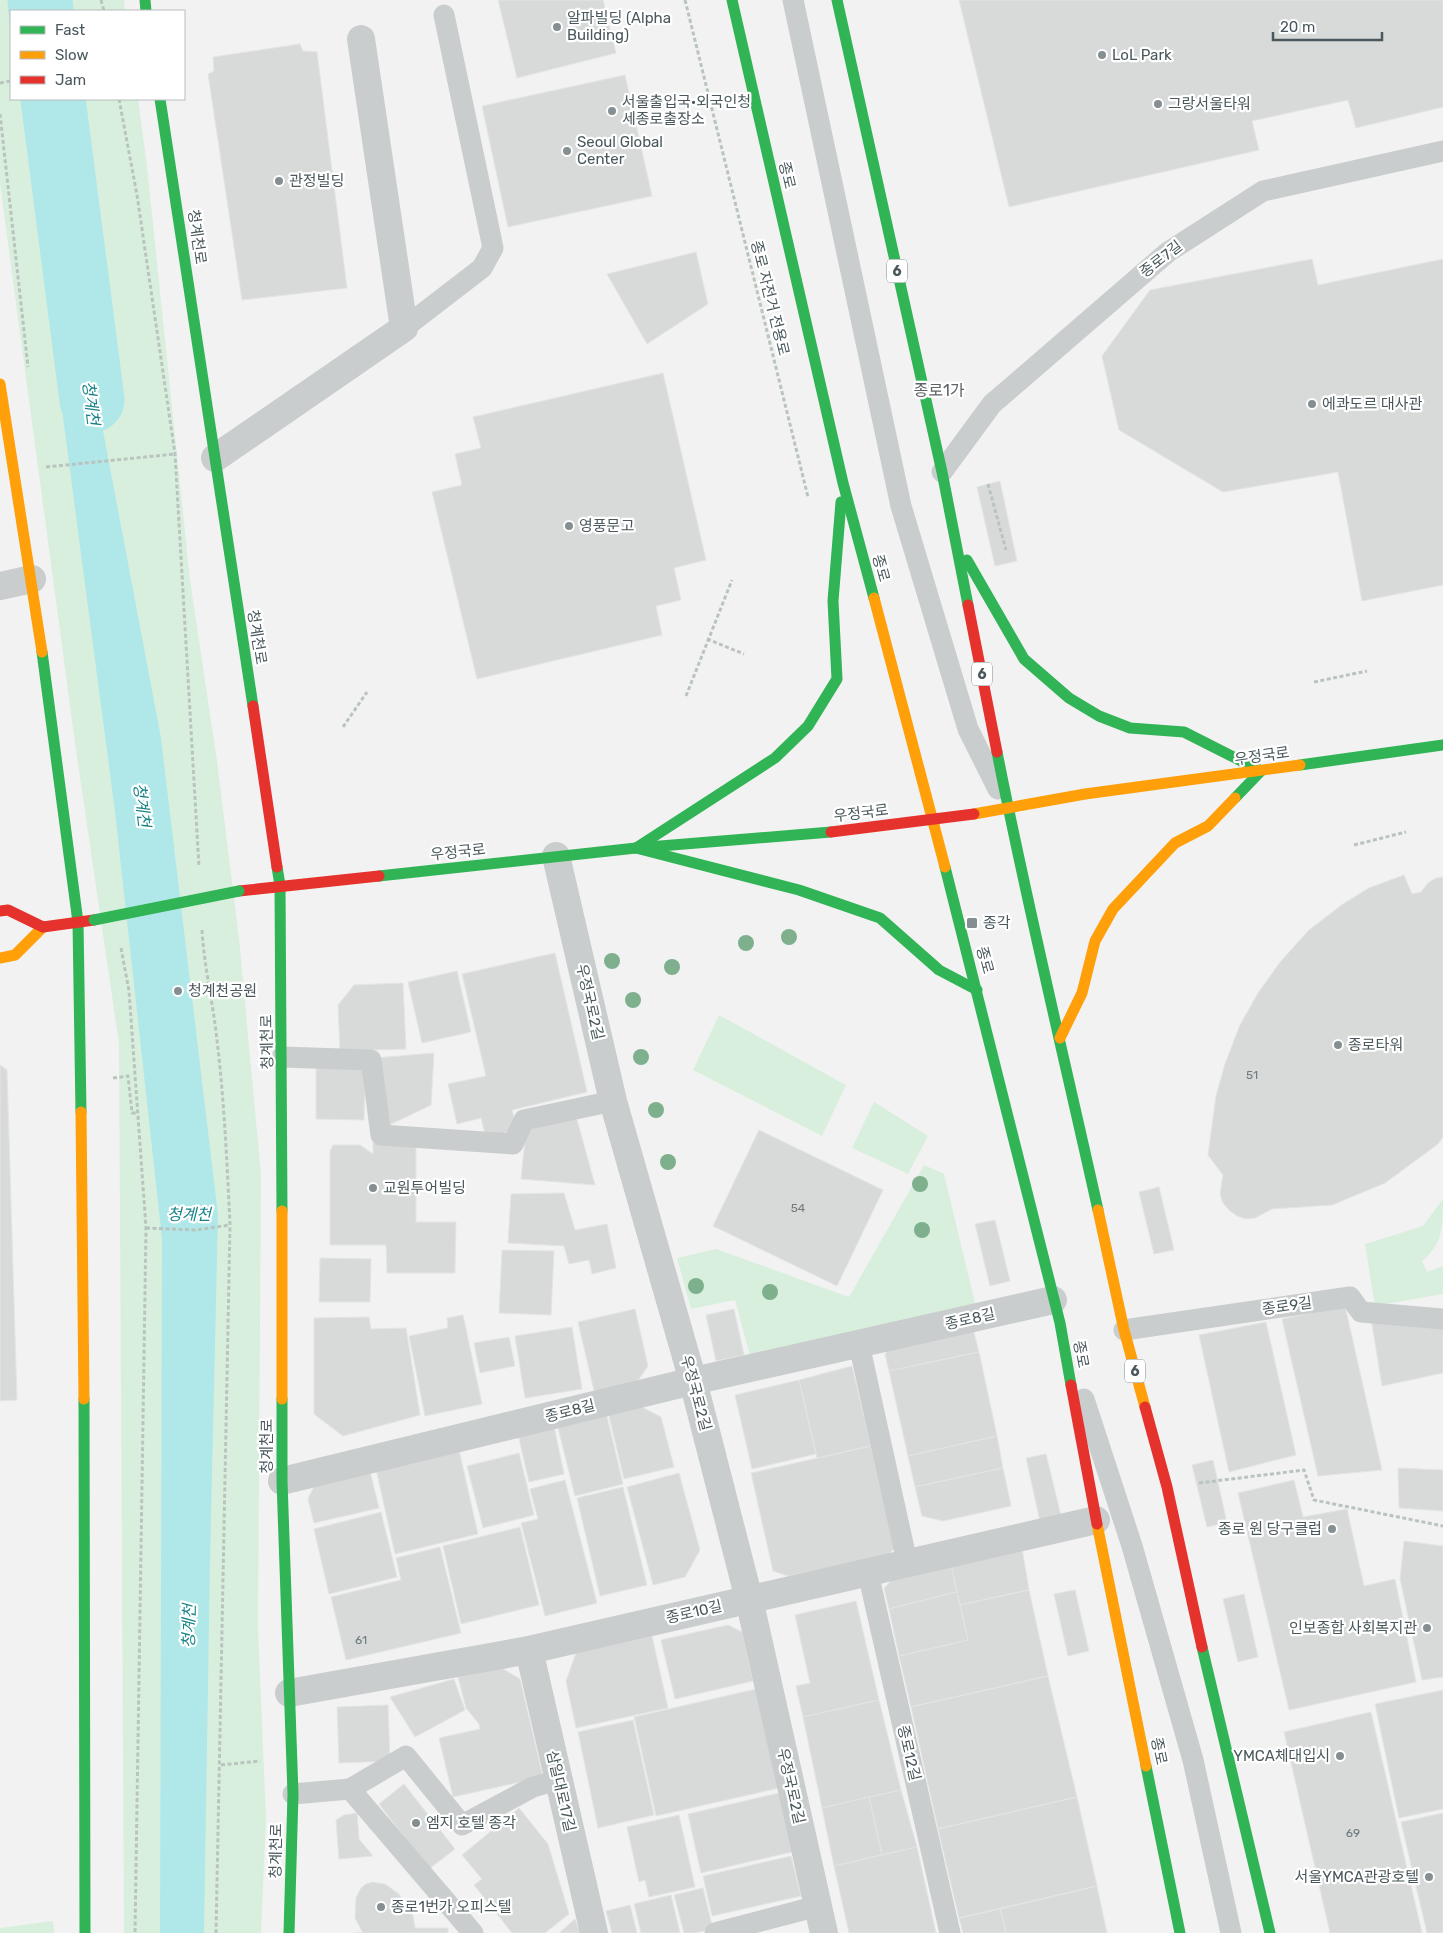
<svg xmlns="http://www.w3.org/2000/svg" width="1443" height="1933" font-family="Rubik,'Noto Sans KR',sans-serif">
<rect width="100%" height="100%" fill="#f2f2f2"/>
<!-- green -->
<g fill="#d9efdd">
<path d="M0,0H124L125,11H11V99H138L147,166L190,580L217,761L239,938L261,1175L258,1628L266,1818L261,1933H124L119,1044L75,743L0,184Z"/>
<path d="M719,1015L846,1085L822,1136L693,1070Z"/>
<path d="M874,1102L928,1136L908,1174L852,1148Z"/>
<path d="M924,1165L944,1174L976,1307L750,1356L735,1300L691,1309L677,1258L716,1249L849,1297Z"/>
<path d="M1443,1199C1443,1227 1443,1244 1422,1261L1427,1272L1443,1266V1294L1375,1306L1365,1244L1423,1226Z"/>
<path d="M53,1921L54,1933H0V1928Z"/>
</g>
<!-- water -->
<g fill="#b0e8ea">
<path d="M10,0H35L36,11H11V13Z"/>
<path d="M21,99H44L48,139L161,738L218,1215L210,1563L204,1933H160L162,1239L115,812Z"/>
</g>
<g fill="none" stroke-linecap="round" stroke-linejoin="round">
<!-- river -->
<g stroke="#b0e8ea" stroke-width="65">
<path d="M40,0L41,11"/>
<path d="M53,99L92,400"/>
</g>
</g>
<!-- building -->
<g fill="#d8dada" stroke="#e4e4e5">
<path d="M498,0H603L616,53L517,78Z"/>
<path d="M959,0H1443V107L1356,128L1348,100L1252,121L1259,150L1009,207Z"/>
<path d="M300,44L303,51L317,52L347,288L242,300L208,74L214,71L213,57Z"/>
<path d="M625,75L652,196L508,227L482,106Z"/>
<path d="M696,252L708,304L647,344L607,274Z"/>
<path d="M1312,259L1318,285L1443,259V585L1362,601L1338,472L1223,492L1119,430L1102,356L1150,290Z"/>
<path d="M663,373L706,560L674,568L681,600L656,606L662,635L477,679L432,492L462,485L455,454L481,448L473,417Z"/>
<path d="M1000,481L1017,561L995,566L977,487Z"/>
<path d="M1404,875L1412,894L1421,892L1428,883L1436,878L1443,877V1137L1438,1144L1385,1183L1332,1205L1272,1209L1255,1218L1246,1219L1237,1216L1229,1210L1223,1203L1220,1194L1223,1175L1208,1155L1216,1096L1225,1064L1240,1025L1258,993L1281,961L1309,930L1343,904L1369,888Z"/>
<path d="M555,953L587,1092L512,1110L517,1130L486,1138L481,1118L457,1124L448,1084L486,1076L462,974Z"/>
<path d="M457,971L471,1032L422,1043L408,982Z"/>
<path d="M403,983L406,1049L340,1051L338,1005L354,985Z"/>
<path d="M434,1053L431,1105L381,1129L375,1058Z"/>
<path d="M0,1065L7,1070L17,1400L0,1401Z"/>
<path d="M316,1065L365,1066L364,1120L316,1119Z"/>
<path d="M576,1116L595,1185L521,1179L526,1130Z"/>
<path d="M759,1130L883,1190L837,1286L713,1226Z"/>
<path d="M373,1143H416V1222H456L455,1273H387L386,1245H330V1151L333,1145H360L373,1154Z"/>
<path d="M1159,1187L1174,1250L1154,1254L1139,1192Z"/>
<path d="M564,1193L575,1230L607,1224L616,1268L592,1274L589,1260L569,1264L564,1246L508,1243L511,1194Z"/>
<path d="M995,1220L1010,1281L990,1286L975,1224Z"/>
<path d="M502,1250L554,1251L551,1315L499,1313Z"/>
<path d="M320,1258L371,1259L370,1302H319Z"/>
<path d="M1345,1306L1382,1470L1318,1476L1282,1319Z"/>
<path d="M635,1309L648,1366L635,1385L595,1395L578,1322Z"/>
<path d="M734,1309L744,1355L716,1361L706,1315Z"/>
<path d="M463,1315L482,1404L425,1416L409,1336L448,1328L447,1318Z"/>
<path d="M369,1317L371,1329L406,1328L420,1415L343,1436L314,1414V1318Z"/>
<path d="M1371,1318L1443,1323V1373L1382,1386Z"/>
<path d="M1266,1322L1296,1455L1229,1472L1199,1335Z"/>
<path d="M972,1325L979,1352L889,1371L885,1354L893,1343Z"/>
<path d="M572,1327L582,1389L525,1398L515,1336Z"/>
<path d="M509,1337L515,1366L480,1373L474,1343Z"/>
<path d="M979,1352L997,1436L908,1456L889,1371Z"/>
<path d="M852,1366L871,1446L817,1458L799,1380Z"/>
<path d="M799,1380L816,1454L752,1469L735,1395Z"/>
<path d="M638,1405L661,1417L674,1467L624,1479L608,1412Z"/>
<path d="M606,1412L623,1484L575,1496L557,1424Z"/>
<path d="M554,1426L564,1474L529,1482L518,1434Z"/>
<path d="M997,1436L1003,1468L915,1487L908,1456Z"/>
<path d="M871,1446L894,1549L884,1558L788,1576L773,1571L751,1473Z"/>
<path d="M459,1450L478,1534L395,1554L376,1469Z"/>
<path d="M519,1453L534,1515L483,1528L467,1466Z"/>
<path d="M1046,1454L1061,1516L1040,1521L1026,1458Z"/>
<path d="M1213,1460L1227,1523L1207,1527L1192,1465Z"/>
<path d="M1003,1468L1011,1506L943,1521L922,1516L915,1487Z"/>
<path d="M1398,1468L1443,1470V1511L1399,1508Z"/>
<path d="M370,1471L379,1508L314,1523L308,1499L315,1484Z"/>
<path d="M679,1473L700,1550L685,1577L653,1585L627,1487Z"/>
<path d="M565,1480L597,1603L545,1616L521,1523L538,1519L530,1489Z"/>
<path d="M1294,1480L1303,1517L1347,1509L1364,1586L1395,1579L1416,1682L1289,1710L1238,1493Z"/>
<path d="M623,1487L647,1585L600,1596L577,1498Z"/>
<path d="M381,1512L397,1577L329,1594L314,1529Z"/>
<path d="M520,1527L539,1605L461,1624L443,1546Z"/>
<path d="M1404,1541L1443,1546V1677L1422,1680L1400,1579Z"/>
<path d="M440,1547L461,1633L346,1660L331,1597L401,1580L396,1558Z"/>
<path d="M1022,1548L1029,1590L960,1605L951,1565Z"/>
<path d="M951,1565L957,1592L889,1609L884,1588L892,1580Z"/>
<path d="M1029,1590L1048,1676L911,1707L899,1656L968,1640L960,1605Z"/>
<path d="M1075,1590L1089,1651L1068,1656L1054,1594Z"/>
<path d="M957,1592L968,1640L899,1656L889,1609Z"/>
<path d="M1244,1594L1258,1657L1238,1662L1223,1599Z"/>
<path d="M856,1601L879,1700L803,1717L796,1686L810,1683L795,1615Z"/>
<path d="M728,1625L742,1632L753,1681L675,1699L661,1640Z"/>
<path d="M652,1636L668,1708L576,1728L566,1681L576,1653Z"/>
<path d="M500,1667L520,1679L543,1777L453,1797L439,1738L480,1729L479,1724L466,1708L458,1677Z"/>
<path d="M1048,1676L1077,1797L938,1829L911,1707Z"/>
<path d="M454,1679L465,1710L415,1737L390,1697Z"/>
<path d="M756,1689L779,1788L656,1816L634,1717Z"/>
<path d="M1443,1690V1809L1399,1818L1375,1704Z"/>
<path d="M879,1700L901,1790L822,1808L803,1717Z"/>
<path d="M388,1705L390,1761L339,1763L337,1707Z"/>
<path d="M1371,1712L1422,1933H1330L1284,1732Z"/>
<path d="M633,1720L654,1815L598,1828L578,1732Z"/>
<path d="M404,1784L455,1849L429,1869L379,1804Z"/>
<path d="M901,1790L917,1847L882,1855L869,1797Z"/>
<path d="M779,1793L792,1852L701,1873L688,1814Z"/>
<path d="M869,1797L882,1855L834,1866L822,1808Z"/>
<path d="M1077,1797L1097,1886L959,1918L938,1829Z"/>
<path d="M519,1808L548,1844L569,1914L545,1933H512L474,1885L482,1879L462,1855Z"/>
<path d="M357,1813L359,1839L373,1856L339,1859L336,1820L344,1815Z"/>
<path d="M1443,1813V1933H1427L1401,1822Z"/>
<path d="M679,1815L695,1887L649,1897L645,1880L639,1882L627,1827Z"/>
<path d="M917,1847L936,1933H849L834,1866Z"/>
<path d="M791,1856L801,1896L712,1916L703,1876Z"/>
<path d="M372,1882L385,1884L399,1894L413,1916L415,1928H448V1933H354H363L355,1918L356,1898L361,1888L366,1884Z"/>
<path d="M1097,1886L1107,1933H1006L1000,1909Z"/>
<path d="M703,1888L713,1929L695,1933H684L674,1895Z"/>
<path d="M671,1895L680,1933H641L634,1904Z"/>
<path d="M630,1905L637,1933H612L606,1911Z"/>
<path d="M1000,1909L1006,1933H963L959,1918Z"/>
<path d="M575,1919L580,1933H559Z"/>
</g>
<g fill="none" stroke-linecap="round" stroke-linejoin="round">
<!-- path -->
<g stroke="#bac4bf" stroke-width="3" stroke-dasharray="4 2.5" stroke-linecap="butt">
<path d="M101,0L104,11"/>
<path d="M685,0L808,497"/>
<path d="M0,83L11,81"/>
<path d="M119,99L137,195L175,454L199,867"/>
<path d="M0,114L28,367"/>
<path d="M46,467L175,454"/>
<path d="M988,484L1006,550"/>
<path d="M707,639L744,654"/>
<path d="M1314,682L1367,671"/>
<path d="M686,696L732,580"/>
<path d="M343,727L367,692"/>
<path d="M1354,845L1406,832"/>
<path d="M202,930C204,965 212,998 216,1032C224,1096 227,1161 230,1225L216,1933"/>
<path d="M121,948L129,991L146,1228L135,1933"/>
<path d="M113,1078L128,1076L132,1113H138"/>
<path d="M146,1228L196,1230L230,1225"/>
<path d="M1199,1483L1304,1470L1314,1500L1443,1526"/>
<path d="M221,1765L260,1761"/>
</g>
<!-- lane -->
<g stroke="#cacdcd" stroke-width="21">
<path d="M793,0L901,506L968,729L998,789"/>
<path d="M404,328L482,268L493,248L444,15"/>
<path d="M942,472L992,404L1168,252L1263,191L1443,151"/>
<path d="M282,1057L371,1060L381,1135L513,1144L524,1120L613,1101"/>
<path d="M1124,1330L1350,1297L1361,1312L1443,1319"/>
<path d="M859,1344L907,1562"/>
<path d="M1084,1399L1132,1546L1193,1760L1231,1933"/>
<path d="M868,1573L950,1933"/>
<path d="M350,1789L406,1756L462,1825L533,1787L558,1780"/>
<path d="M293,1794L350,1789L473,1933"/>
<path d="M715,1933L818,1906"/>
</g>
<!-- street -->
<g stroke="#cacdcd" stroke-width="28">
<path d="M215,458L404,328L361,39"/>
<path d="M0,586L32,579"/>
<path d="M556,856L613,1101L693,1381L749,1599L824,1933"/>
<path d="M282,1481L693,1381L1053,1300"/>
<path d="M529,1650L594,1933"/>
<path d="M289,1693L529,1650L1096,1520"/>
</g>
<!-- fast -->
<g stroke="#30b455" stroke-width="11">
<path d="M145,0L146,11"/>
<path d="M732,0L843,483L874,598"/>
<path d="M837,0L942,472L968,605"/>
<path d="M160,99L253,706"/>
<path d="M967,560L1024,659L1069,698L1099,716L1130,728L1184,732L1261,771L1235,798"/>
<path d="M42,652L78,922L81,1112"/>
<path d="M997,752C1027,905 1064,1057 1098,1210"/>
<path d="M1300,765L1443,745"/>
<path d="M636,848L775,758L808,726L837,679L833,601L841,502"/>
<path d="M636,848L799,890L880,918L939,970L977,990"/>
<path d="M277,867L280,885L282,1211"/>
<path d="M945,867L1060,1323L1071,1385"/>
<path d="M379,876L636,848L831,832"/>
<path d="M84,1399L85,1933"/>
<path d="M282,1399V1481L293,1794L289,1933"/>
<path d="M1202,1647L1270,1933"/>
<path d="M1146,1766L1180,1933"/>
</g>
<!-- slow -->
<g stroke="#ff9f0a" stroke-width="11">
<path d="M0,384L42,652"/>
<path d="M874,598L945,867"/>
<path d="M974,814L1085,794L1300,765"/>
<path d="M0,958L15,955L43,927"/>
<path d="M1060,1038L1082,993L1095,941L1113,909L1175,843L1208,826L1235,798"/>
<path d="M81,1112L84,1399"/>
<path d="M1098,1210L1124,1330L1145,1407"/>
<path d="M282,1211V1399"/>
<path d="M1097,1524L1146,1766"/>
</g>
<!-- jam -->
<g stroke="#e5322d" stroke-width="11">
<path d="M968,605L997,752"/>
<path d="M253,706L277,867"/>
<path d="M831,832L974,814"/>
<path d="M239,891L379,876"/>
<path d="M0,911L8,910L43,927L94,920"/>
<path d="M1071,1385L1097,1524"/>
<path d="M1145,1407L1167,1487L1202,1647"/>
</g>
<!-- fast-bridge -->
<path stroke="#30b455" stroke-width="11" d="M94,920L239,891"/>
</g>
<!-- trees -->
<g fill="#7eb08e">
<circle cx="789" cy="937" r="8"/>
<circle cx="746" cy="943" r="8"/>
<circle cx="612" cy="961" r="8"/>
<circle cx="672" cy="967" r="8"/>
<circle cx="633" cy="1000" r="8"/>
<circle cx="641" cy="1057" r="8"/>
<circle cx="656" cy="1110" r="8"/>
<circle cx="668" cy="1162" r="8"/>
<circle cx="920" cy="1184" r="8"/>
<circle cx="922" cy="1230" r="8"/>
<circle cx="696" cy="1286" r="8"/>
<circle cx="770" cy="1292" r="8"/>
</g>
<!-- markers -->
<g fill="#858e91" stroke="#fff" stroke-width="2">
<circle cx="557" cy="27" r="5"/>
<circle cx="1102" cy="55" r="5"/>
<circle cx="1158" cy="104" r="5"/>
<circle cx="612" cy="111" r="5"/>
<circle cx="567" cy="151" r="5"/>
<circle cx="279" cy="181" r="5"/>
<circle cx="1312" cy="404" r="5"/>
<circle cx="569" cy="526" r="5"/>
<rect x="966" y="917" width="12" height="12" rx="2.5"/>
<circle cx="178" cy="991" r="5"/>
<circle cx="1338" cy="1045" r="5"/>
<circle cx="373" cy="1188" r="5"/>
<circle cx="1332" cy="1529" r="5"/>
<circle cx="1427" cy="1628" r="5"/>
<circle cx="1340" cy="1756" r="5"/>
<circle cx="416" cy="1823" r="5"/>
<circle cx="1429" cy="1877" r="5"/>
<circle cx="381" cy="1907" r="5"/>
</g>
<g text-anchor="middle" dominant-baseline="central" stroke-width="4.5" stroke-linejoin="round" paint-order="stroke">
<!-- number labels -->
<g font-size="12" fill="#6f7a7e">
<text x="1252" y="1075">51</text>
<text x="798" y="1208">54</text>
<text x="361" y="1640">61</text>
<text x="1353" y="1833">69</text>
</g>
<!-- shield labels -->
<g fill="#fff" stroke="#808a8e" stroke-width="1">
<rect x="887" y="259.5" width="20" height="23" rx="4"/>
<rect x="972" y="662.5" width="20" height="23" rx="4"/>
<rect x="1125" y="1359.5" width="20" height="23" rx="4"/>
</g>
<g font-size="14" font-weight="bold" fill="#4a585d">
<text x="897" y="271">6</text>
<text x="982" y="674">6</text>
<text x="1135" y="1371">6</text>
</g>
<!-- poi labels -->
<g font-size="15" fill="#4a585d" stroke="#fff" text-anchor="start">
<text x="567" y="18">알파빌딩 (Alpha<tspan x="567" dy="17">Building)</tspan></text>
<text x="1112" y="55">LoL Park</text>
<text x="622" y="102">서울출입국·외국인청<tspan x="622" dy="17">세종로출장소</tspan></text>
<text x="1168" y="104">그랑서울타워</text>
<text x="577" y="142">Seoul Global<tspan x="577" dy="17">Center</tspan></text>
<text x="289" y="181">관정빌딩</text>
<text x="1322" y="404">에콰도르 대사관</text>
<text x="579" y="526">영풍문고</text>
<text x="983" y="923">종각</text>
<text x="188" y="991">청계천공원</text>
<text x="1348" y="1045">종로타워</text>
<text x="383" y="1188">교원투어빌딩</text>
<text x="1322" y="1529" text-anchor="end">종로 원 당구클럽</text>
<text x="1417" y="1628" text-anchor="end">인보종합 사회복지관</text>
<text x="1330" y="1756" text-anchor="end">YMCA체대입시</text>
<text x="426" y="1823">엠지 호텔 종각</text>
<text x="1419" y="1877" text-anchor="end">서울YMCA관광호텔</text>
<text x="391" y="1907">종로1번가 오피스텔</text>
</g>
<!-- street labels -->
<g font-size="15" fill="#4a585d" stroke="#fff">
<text transform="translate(787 175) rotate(77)">종로</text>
<text transform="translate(197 237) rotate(82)">청계천로</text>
<text transform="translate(1161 259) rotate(-38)">종로7길</text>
<text transform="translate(770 298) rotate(76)">종로 자전거 전용로</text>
<text transform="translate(881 568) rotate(75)">종로</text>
<text transform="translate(257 637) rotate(81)">청계천로</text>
<text transform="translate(1262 756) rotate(-8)">우정국로</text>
<text transform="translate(861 813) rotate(-7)">우정국로</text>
<text transform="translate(458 852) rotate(-6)">우정국로</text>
<text transform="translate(985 960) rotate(75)">종로</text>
<text transform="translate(590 1002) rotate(77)">우정국로2길</text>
<text transform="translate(267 1042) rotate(-91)">청계천로</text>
<text transform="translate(1287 1306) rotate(-8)">종로9길</text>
<text transform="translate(970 1319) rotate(-13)">종로8길</text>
<text transform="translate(1081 1354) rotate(79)">종로</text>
<text transform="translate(696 1393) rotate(75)">우정국로2길</text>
<text transform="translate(570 1411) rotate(-14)">종로8길</text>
<text transform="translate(267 1446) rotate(-90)">청계천로</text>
<text transform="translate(694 1612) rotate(-13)">종로10길</text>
<text transform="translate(1159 1751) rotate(78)">종로</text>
<text transform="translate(909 1753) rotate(77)">종로12길</text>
<text transform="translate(791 1786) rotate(77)">우정국로2길</text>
<text transform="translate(561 1791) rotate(77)">삼일대로17길</text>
<text transform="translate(276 1851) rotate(-89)">청계천로</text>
</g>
<!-- neighbourhood labels -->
<g font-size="16" fill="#5e6365" stroke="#fff">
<text x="939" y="390">종로1가</text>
</g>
<!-- water labels -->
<g font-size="16" font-style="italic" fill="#178386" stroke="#fff">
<text transform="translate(91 403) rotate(83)">청계천</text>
<text transform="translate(142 805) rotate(83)">청계천</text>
<text x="189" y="1214">청계천</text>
<text transform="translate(189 1626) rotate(-89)">청계천</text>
</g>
</g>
<!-- legend -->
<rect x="10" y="10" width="175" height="90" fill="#ffffff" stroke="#b7bcbe"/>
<rect x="20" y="26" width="25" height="8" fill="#30b455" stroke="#b7bcbe"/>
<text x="55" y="35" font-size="15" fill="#4a585d">Fast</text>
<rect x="20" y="51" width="25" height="8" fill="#ff9f0a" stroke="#b7bcbe"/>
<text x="55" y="60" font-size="15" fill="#4a585d">Slow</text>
<rect x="20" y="76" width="25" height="8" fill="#e5322d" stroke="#b7bcbe"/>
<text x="55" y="85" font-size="15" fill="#4a585d">Jam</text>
<!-- scale -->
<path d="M1273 32v8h109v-8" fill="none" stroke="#4a585d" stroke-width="2.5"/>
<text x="1280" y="32" font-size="15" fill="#4a585d" stroke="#ffffff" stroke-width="4" paint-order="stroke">20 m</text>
</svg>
